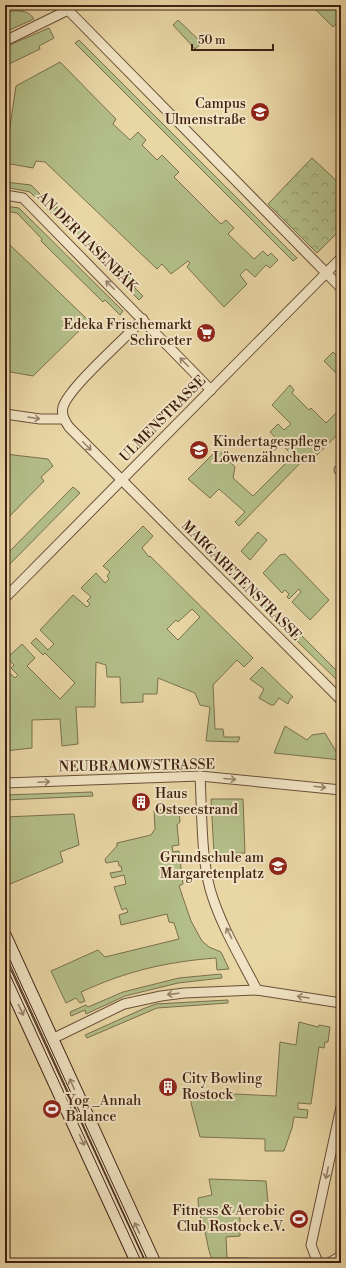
<svg xmlns="http://www.w3.org/2000/svg" width="346" height="1268" font-family="'Libre Bodoni',serif">
<defs>
<pattern id="forest-crowns" width="20" height="18" patternUnits="userSpaceOnUse"><rect width="20" height="18" fill="#b3be88"/><path d="M2 6a3 3 0 1 1 6 0M12 15a3 3 0 1 1 6 0" fill="none" stroke="#939a6e"/></pattern>
</defs>
<rect width="100%" height="100%" fill="#e9d6a5"/>
<filter id="stains"><feTurbulence type="fractalNoise" baseFrequency=".005" numOctaves="4"/><feColorMatrix values="0 0 0 0 .2 0 0 0 0 .09 0 0 0 0 .02 0 0 0 .5 -.17"/></filter>
<radialGradient id="worn" r=".72"><stop offset=".6" stop-color="#630" stop-opacity="0"/><stop offset="1" stop-color="#630" stop-opacity=".3"/></radialGradient>
<!-- green -->
<g fill="#b3be88" stroke="#7a704d" fill-rule="evenodd">
<path d="M311,5H341V19L333,27Z"/>
<path d="M12,11C22,11 28,10 34,19L5,32V13Z"/>
<path d="M178,20L202,43L195,49L173,25Z"/>
<path d="M49,28L54,38L39,46L40,49L5,66V47Z"/>
<path d="M79,40L297,258L293,261L75,43Z"/>
<path d="M60,62L116,119L113,124L130,140L138,132L146,140L142,145L157,160L162,155L179,172L174,177L221,224L226,220L234,228L228,234L254,259L263,251L268,256L271,253L278,260L270,268L266,265L255,277L246,269L240,275L247,284L224,307L187,267L190,263L188,261L171,274L162,264L157,269L45,162L36,161L33,168L5,163V153H6L16,86Z"/>
<path d="M5,182L31,185L55,209L58,206L137,285L134,287L143,296L139,300L30,192L5,187Z"/>
<path d="M5,206L19,208L123,311L120,315L105,300L103,302L41,241L42,239L17,213L5,211Z"/>
<path d="M5,243H8L89,321L33,376L5,371Z"/>
<path d="M341,351V378L324,361L333,352L337,356Z"/>
<path d="M290,385L294,390L292,393L309,410L311,408L326,423L341,408V431L316,456L308,455L239,526L235,522L245,512L219,489L210,498L188,479L218,449L235,467L233,478L253,496L293,456L270,432L278,424L284,430L291,424L272,405Z"/>
<path d="M5,454L48,459L53,466L41,477L44,481L5,521Z"/>
<path d="M73,487L80,493L5,569V556Z"/>
<path d="M190,524L237,571L233,576L186,528Z"/>
<path d="M143,526L153,536L142,548L149,557L150,556L253,658L244,667L237,660L213,685L215,729H223L224,737H240L238,742L206,741L210,707L200,705L195,693L158,678L157,694H143V702L121,703L120,677H107L106,665L96,662L95,707H76L78,744L62,746L60,719L32,720V748L5,751V669L15,678L18,675L11,668L14,665L7,658L22,644L35,658L27,666L60,699L75,683L45,653L43,655L31,643L36,638L48,650L54,644L40,630L73,595L87,607L90,604L87,601L91,597L81,588L96,573L105,583L109,579L107,576L110,572L103,566ZM192,609L200,617L178,640L167,629L176,620L178,622Z"/>
<path d="M258,532L267,540L250,560L241,551Z"/>
<path d="M285,554L329,600L310,620L292,602L301,592L299,589L289,599L287,597L289,594L285,590L282,593L263,573L280,555Z"/>
<path d="M257,591L341,675V684L252,597Z"/>
<path d="M262,667L293,697L290,699L288,704L279,698L274,705H271L259,698L264,689L250,679Z"/>
<path d="M285,726L307,740L312,735L325,733L341,760L274,753Z"/>
<path d="M92,792L93,796L5,800V795Z"/>
<path d="M211,799H243L245,853L214,854Z"/>
<path d="M179,808L180,822L177,825L179,845L172,846L173,852L179,851L183,884L179,886L191,921L202,941L209,947L221,952L229,969L217,970L216,958C165,962 127,971 81,992L85,1001L80,1003L76,998L66,1003L51,971L98,950L105,957L179,939L174,923L169,922L167,914L121,925L119,915L128,912L126,908L122,910L114,887L126,884L124,875L112,878L110,873L122,871L121,866H119L118,861L106,863L105,859L117,846V843L151,835L155,829L154,810Z"/>
<path d="M74,814L79,845L60,852L63,862L10,884L5,871V866L9,864L5,855V817Z"/>
<path d="M221,974L222,978L178,983L125,996L86,1014L85,1010L71,1016L70,1012L86,1005L88,1007L123,992L179,978Z"/>
<path d="M228,1000V1003L157,1008L87,1038L85,1035L145,1008L156,1004Z"/>
<path d="M299,1022L318,1027L319,1025L330,1027L328,1042H325L324,1048L319,1047L311,1104L298,1103V1109L308,1110L307,1118L294,1117L292,1128L284,1151H265V1139L200,1137L191,1103V1094L214,1093L276,1096L280,1042L296,1045Z"/>
<path d="M209,1179L266,1181L268,1203L266,1216L240,1213V1236L226,1237L227,1258H249V1263H214C208,1252 208,1244 205,1232C202,1220 198,1211 198,1198L212,1195Z"/>
</g>
<!-- forest -->
<path fill="url(#forest-crowns)" stroke="#7a704d" d="M312,158L341,185V229L317,253L268,204Z"/>
<g fill="none" stroke-linecap="round" stroke-linejoin="round">
<!-- street casing -->
<g stroke="#6a4e37" stroke-width="11">
<g id="street">
<path d="M5,41L68,10L341,288"/>
<path d="M5,195L23,198L211,390"/>
<path d="M143,319C126,338 69,387 63,407C61,415 65,421 69,427L341,700"/>
<path d="M5,414L40,419H63"/>
<path d="M339,470L341,472"/>
<path d="M5,598L341,258"/>
<path d="M200,776C202,810 201,856 210,889C220,924 240,957 257,990"/>
<path d="M5,783L200,776L341,790"/>
<path d="M52,1039L124,1004L161,996L184,993L257,990L341,1003"/>
<path d="M318,1263L311,1245L341,1107"/>
<path d="M329,1263L341,1256"/>
</g>
</g>
<!-- secondary casing -->
<g stroke="#402112" stroke-width="15">
<g id="secondary">
<path d="M5,937L154,1263"/>
<path d="M5,974L138,1263"/>
</g>
</g>
<!-- street -->
<use href="#street" stroke="#f1e4c4" stroke-width="9"/>
<!-- secondary -->
<use href="#secondary" stroke="#f1e4c4" stroke-width="13"/>
<!-- tram -->
<g stroke="#402112" stroke-width="1">
<path d="M5,949L149,1263"/>
<path d="M5,964L142,1263"/>
</g>
</g>
<!-- one-way arrows -->
<defs><path id="oneway-shaft" d="M-6 0H5M1.5-3L5.5 0L1.5 3" fill="none" stroke-width="1.6" stroke-linecap="round" stroke-linejoin="round"/></defs>
<g stroke="#98826b">
<use href="#oneway-shaft" transform="translate(110 285) rotate(-135)"/>
<use href="#oneway-shaft" transform="translate(184 362) rotate(-134)"/>
<use href="#oneway-shaft" transform="translate(34 418) rotate(8)"/>
<use href="#oneway-shaft" transform="translate(87 446) rotate(45)"/>
<use href="#oneway-shaft" transform="translate(230 779) rotate(5)"/>
<use href="#oneway-shaft" transform="translate(44 782) rotate(-3)"/>
<use href="#oneway-shaft" transform="translate(320 787) rotate(7)"/>
<use href="#oneway-shaft" transform="translate(229 933) rotate(-117)"/>
<use href="#oneway-shaft" transform="translate(173 994) rotate(173)"/>
<use href="#oneway-shaft" transform="translate(303 997) rotate(-171)"/>
<use href="#oneway-shaft" transform="translate(21 1010) rotate(65)"/>
<use href="#oneway-shaft" transform="translate(72 1084) rotate(-114)"/>
<use href="#oneway-shaft" transform="translate(82 1140) rotate(65)"/>
<use href="#oneway-shaft" transform="translate(327 1173) rotate(102)"/>
<use href="#oneway-shaft" transform="translate(137 1228) rotate(-115)"/>
</g>
<!-- icons -->
<defs>
<g id="university-disc" transform="scale(1)"><circle r="9.5" fill="#8f2418" stroke="#f1e4c4"/><path d="M0-5L7-2L0 1L-7-2ZM-4 1L0 2.5L4 1V4Q0 6-4 4Z" fill="#fff"/></g>
<g id="supermarket-disc" transform="scale(1)"><circle r="9.5" fill="#8f2418" stroke="#f1e4c4"/><path d="M-6-5.5h2.5l.6 2H6L4.5 2H-2.5L-4.4-4H-6ZM-1.5 3.2a1.3 1.3 0 1 0 .1 0ZM3 3.2a1.3 1.3 0 1 0 .1 0Z" fill="#fff"/></g>
<g id="school-disc" transform="scale(1)"><circle r="9.5" fill="#8f2418" stroke="#f1e4c4"/><path d="M0-5L7-2L0 1L-7-2ZM-4 1L0 2.5L4 1V4Q0 6-4 4Z" fill="#fff"/></g>
<g id="building-disc" transform="scale(1)"><circle r="9.5" fill="#8f2418" stroke="#f1e4c4"/><path d="M-4-6H4V6H1V3H-1V6H-4ZM-2.5-4.3h1.7v1.8h-1.7ZM.8-4.3h1.7v1.8H.8ZM-2.5-1h1.7V.8h-1.7ZM.8-1h1.7V.8H.8Z" fill="#fff"/></g>
<g id="stadium-disc" transform="scale(1)"><circle r="9.5" fill="#8f2418" stroke="#f1e4c4"/><path d="M0-5a6.5 5 0 1 0 0 10a6.5 5 0 1 0 0-10ZM-3.5-1.8h7v3.6h-7Z" fill="#fff"/></g>
</defs>
<g fill-rule="evenodd">
<use href="#university-disc" x="260" y="112"/>
<use href="#supermarket-disc" x="206" y="333"/>
<use href="#school-disc" x="199" y="450"/>
<use href="#building-disc" x="141" y="802"/>
<use href="#school-disc" x="278" y="866"/>
<use href="#building-disc" x="168" y="1087"/>
<use href="#stadium-disc" x="52" y="1109"/>
<use href="#stadium-disc" x="299" y="1219"/>
</g>
<g text-anchor="middle" dominant-baseline="central" stroke-width="4" stroke-linejoin="round" paint-order="stroke">
<!-- poi labels -->
<g font-size="14" fill="#402112" stroke="#f1e4c4" text-anchor="end">
<text x="246" y="104">Campus<tspan x="246" dy="16">Ulmenstraße</tspan></text>
<text x="192" y="325">Edeka Frischemarkt<tspan x="192" dy="16">Schroeter</tspan></text>
<text x="213" y="442" text-anchor="start">Kindertagespflege<tspan x="213" dy="16">Löwenzähnchen</tspan></text>
<text x="155" y="794" text-anchor="start">Haus<tspan x="155" dy="16">Ostseestrand</tspan></text>
<text x="264" y="858">Grundschule am<tspan x="264" dy="16">Margaretenplatz</tspan></text>
<text x="182" y="1079" text-anchor="start">City Bowling<tspan x="182" dy="16">Rostock</tspan></text>
<text x="66" y="1101" text-anchor="start">Yog _Annah<tspan x="66" dy="16">Balance</tspan></text>
<text x="285" y="1211">Fitness &amp; Aerobic<tspan x="285" dy="16">Club Rostock e.V.</tspan></text>
</g>
<!-- street labels -->
<g font-size="14" fill="#402112" stroke="#f1e4c4">
<text transform="translate(87 242) rotate(45)">AN DER HASENBÄK</text>
<text transform="translate(163 419) rotate(-45)">ULMENSTRASSE</text>
<text transform="translate(241 581) rotate(45)">MARGARETENSTRASSE</text>
<text transform="translate(137 766) rotate(-1)">NEUBRAMOWSTRASSE</text>
</g>
</g>
<!-- margin -->
<rect width="346" height="1268" fill="none" stroke="#e9d6a5" stroke-width="20"/>
<rect x="6" y="6" width="334" height="1256" fill="none" stroke="#402112" stroke-width="2"/>
<rect x="10" y="10" width="326" height="1248" fill="none" stroke="#402112"/>
<!-- scale -->
<path d="M192 44v6h81v-6" fill="none" stroke="#402112" stroke-width="2"/>
<text x="198" y="44" font-size="12" fill="#402112" stroke="#f1e4c4" stroke-width="3" paint-order="stroke">50 m</text>
<rect width="100%" height="100%" filter="url(#stains)"/>
<rect width="100%" height="100%" fill="url(#worn)"/>
</svg>
